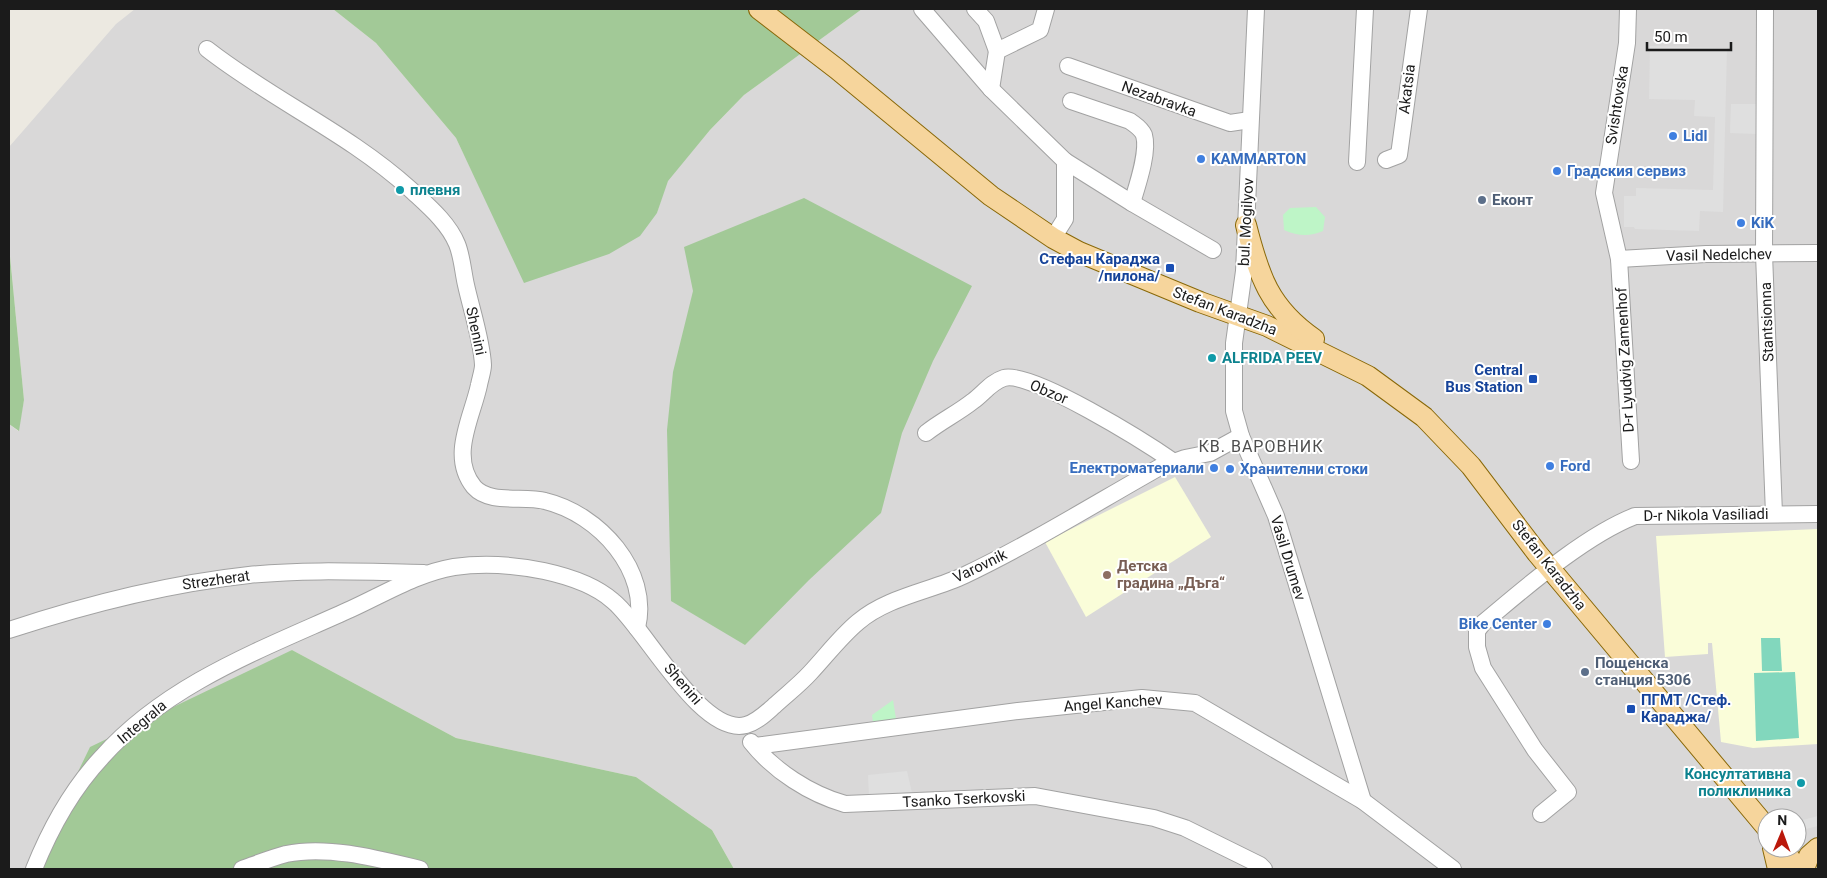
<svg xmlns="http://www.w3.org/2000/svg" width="1827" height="878" font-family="Roboto,sans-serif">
<rect width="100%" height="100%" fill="#ece9e1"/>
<!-- residential -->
<path fill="#d9d8d8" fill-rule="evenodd" d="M135,9H333L376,43L456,138L525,282L657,213L667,181L710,130L744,95L862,9H1818V869H734L712,830L636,777L456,738L292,650L31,869H9V424L18,431L24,400L9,245V147L116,24ZM1767,818H1797V848H1767Z"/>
<!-- education -->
<g fill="#fafdd9">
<path d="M1175,477L1211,537L1086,617L1045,542Z"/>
<path d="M1818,529V744L1753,748L1721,742L1712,643H1708V654L1665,657L1656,536Z"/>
</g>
<!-- forest -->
<g fill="#a2c997">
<path d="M333,9H862L744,95L710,130L668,181L657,213L640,236L609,254L524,283L456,138L376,43Z"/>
<path d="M804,198L972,286L933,361L902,433L881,513L809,580L745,645L671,601L667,430L673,372L693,291L684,247Z"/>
<path d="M9,246L24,400L19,431L9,424Z"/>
<path d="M292,650L456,738L636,777L712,830L734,869H31L90,747Z"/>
</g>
<!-- park -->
<g fill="#bef5c7">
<path d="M1316,207L1325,217L1323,231C1309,237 1298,236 1284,230L1283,215L1290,208Z"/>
<path d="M893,700L896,719L873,722L872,715Z"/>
</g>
<!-- pitch -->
<g fill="#82d7bd">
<path d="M1761,638H1780L1782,671H1762Z"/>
<path d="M1795,672L1799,738L1756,741L1754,673Z"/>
</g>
<!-- parking -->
<g fill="#dfdfdf">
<path d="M1650,46L1727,48L1723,212L1700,211L1699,231L1635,229L1634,227H1624V196H1636V188L1713,190L1715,117L1694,116L1695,100L1649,99Z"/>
<path d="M1731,104H1758L1757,134L1730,133Z"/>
<path d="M907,771L912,793L869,796L868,775Z"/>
<path d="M1818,816V826L1802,830L1799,821Z"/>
</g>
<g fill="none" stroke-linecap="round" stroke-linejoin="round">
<!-- minor casing -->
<g stroke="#a2a2a2" stroke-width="18">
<g id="minor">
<path d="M922,9L991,89L1065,161V219L1053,238"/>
<path d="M975,9L986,21L997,51"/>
<path d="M1256,9L1244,271L1234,343V411L1241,436L1276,516L1363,801"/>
<path d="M1628,9L1627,43L1604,193L1619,259L1631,461"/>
<path d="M1765,9L1764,254L1774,514"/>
<path d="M207,49C272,100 348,133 410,189C427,205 448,222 457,244C462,256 463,272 466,285C471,308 482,341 483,365C483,371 480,379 479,385C472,418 449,456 474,487C490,505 524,495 545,501C599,514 651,571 637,628"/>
<path d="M1068,66L1230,123L1250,120"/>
<path d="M991,89L997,51L1040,30L1046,9"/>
<path d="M1071,101L1130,121C1135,125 1141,128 1144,135C1149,152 1137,186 1132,203"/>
<path d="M1386,160L1399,155L1419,9"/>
<path d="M1065,161L1132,203L1213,250"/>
<path d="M1357,162L1365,9"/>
<path d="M1619,259L1706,254L1818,253"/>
<path d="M926,433C941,421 958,413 973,401C983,394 991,382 1004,378C1031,370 1148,444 1174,462"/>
<path d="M9,630C88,604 166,584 249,575C307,569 366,572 424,573"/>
<path d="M751,742C774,771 810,794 845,804L1035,796L1154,818L1185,828L1260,865L1264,869"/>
<path d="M755,746L1018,711L1142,698L1195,703L1363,801L1453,869"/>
<path d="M1541,814L1568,792L1535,750L1483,668L1477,647V631L1483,623C1525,588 1584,536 1635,516L1818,514"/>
<path d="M34,869C50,829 72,789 102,757C168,683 263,649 351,609C384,594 418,573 454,567C482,563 515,565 544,571C567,576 595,585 613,601C644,626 701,737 746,725C757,722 766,713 774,706C786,695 799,685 810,673C826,656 840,637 858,622C887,597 931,591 965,575C1032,543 1096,503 1160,467L1185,458L1210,453L1241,436"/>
<path d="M242,869C256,864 271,858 286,854C328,845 379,859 420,869"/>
</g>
</g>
<!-- major casing -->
<g stroke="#896808" stroke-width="22">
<g id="major">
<path d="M759,9L837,69L991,196L1053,238L1079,252L1200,302L1267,326L1368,376L1424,417L1471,466L1537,553L1767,828"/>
<path d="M1246,225C1259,276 1269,308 1314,339"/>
<path d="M1773,848L1778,869"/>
<path d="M1782,848L1798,869"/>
<path d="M1804,869L1809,856L1818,848"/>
</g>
</g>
<!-- minor -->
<use href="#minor" stroke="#fff" stroke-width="16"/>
<!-- major -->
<use href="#major" stroke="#f6d59c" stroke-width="20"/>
</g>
<!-- markers -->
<g fill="#3f7fe0" stroke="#fff" stroke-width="2">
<circle cx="1673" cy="136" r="5"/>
<circle cx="1201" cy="159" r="5"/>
<circle cx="1557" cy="171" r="5"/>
<circle cx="1741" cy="223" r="5"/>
<circle cx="1550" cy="466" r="5"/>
<circle cx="1214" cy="468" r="5"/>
<circle cx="1230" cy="469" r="5"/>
<circle cx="1547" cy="624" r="5"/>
</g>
<g fill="#0f9aa8" stroke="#fff" stroke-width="2">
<circle cx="400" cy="190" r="5"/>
<circle cx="1212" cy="358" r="5"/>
<circle cx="1801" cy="783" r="5"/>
</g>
<g fill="#5c6f8a" stroke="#fff" stroke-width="2">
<circle cx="1482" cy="200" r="5"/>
<circle cx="1585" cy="672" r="5"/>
</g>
<g fill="#1a4fb4" stroke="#fff" stroke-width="2">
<rect x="1165" y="263" width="10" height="10" rx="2.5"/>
<rect x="1528" y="374" width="10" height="10" rx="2.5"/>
<rect x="1626" y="704" width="10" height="10" rx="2.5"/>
</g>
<circle fill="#8d6e63" stroke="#fff" stroke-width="2" cx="1107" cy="575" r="5"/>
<g text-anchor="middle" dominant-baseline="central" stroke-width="4" stroke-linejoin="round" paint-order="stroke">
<!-- street labels -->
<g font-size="15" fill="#1b1b1b" stroke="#fff">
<text transform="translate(1407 89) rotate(-83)">Akatsia</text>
<text transform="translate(1159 99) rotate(20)">Nezabravka</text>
<text transform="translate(1617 105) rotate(-81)">Svishtovska</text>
<text transform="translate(1246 222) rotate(-87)">bul. Mogilyov</text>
<text transform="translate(1719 255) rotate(-1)">Vasil Nedelchev</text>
<text transform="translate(1225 311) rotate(21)">Stefan Karadzha</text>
<text transform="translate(1767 322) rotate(-92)">Stantsionna</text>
<text transform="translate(476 331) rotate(78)">Shenini</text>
<text transform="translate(1625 360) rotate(-93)">D-r Lyudvig Zamenhof</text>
<text transform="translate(1049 392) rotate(23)">Obzor</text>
<text transform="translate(1706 515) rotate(-1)">D-r Nikola Vasiliadi</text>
<text transform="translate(1288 558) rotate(73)">Vasil Drumev</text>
<text transform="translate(1549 565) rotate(52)">Stefan Karadzha</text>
<text transform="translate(980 566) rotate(-26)">Varovnik</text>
<text transform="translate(216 580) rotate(-8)">Strezherat</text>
<text transform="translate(683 684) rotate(49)">Shenini</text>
<text transform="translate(1113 703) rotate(-4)">Angel Kanchev</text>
<text transform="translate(142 722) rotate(-40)">Integrala</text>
<text transform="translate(964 799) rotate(-3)">Tsanko Tserkovski</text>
</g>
<!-- shop labels -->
<g font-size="15" font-weight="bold" fill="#366cbe" stroke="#fff" text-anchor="start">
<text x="1683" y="136">Lidl</text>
<text x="1211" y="159">KAMMARTON</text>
<text x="1567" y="171">Градския сервиз</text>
<text x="1751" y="223">KiK</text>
<text x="1560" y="466">Ford</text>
<text x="1204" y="468" text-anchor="end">Електроматериали</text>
<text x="1240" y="469">Хранителни стоки</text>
<text x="1537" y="624" text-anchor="end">Bike Center</text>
</g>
<!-- culture labels -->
<g font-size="15" font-weight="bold" fill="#0d838f" stroke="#fff" text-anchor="start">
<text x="410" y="190">плевня</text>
<text x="1222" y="358">ALFRIDA PEEV</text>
<text x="1791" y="774" text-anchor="end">Консултативна<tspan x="1791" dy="17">поликлиника</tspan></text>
</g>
<!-- service labels -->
<g font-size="15" font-weight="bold" fill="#4e5e75" stroke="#fff" text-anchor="start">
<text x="1492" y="200">Еконт</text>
<text x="1595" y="663">Пощенска<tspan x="1595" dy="17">станция 5306</tspan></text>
</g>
<!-- transit labels -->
<g font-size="15" font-weight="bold" fill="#164399" stroke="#fff" text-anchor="end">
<text x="1160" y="259">Стефан Караджа<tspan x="1160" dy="17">/пилона/</tspan></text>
<text x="1523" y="370">Central<tspan x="1523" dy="17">Bus Station</tspan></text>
<text x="1641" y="700" text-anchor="start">ПГМТ /Стеф.<tspan x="1641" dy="17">Караджа/</tspan></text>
</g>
<!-- education labels -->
<g font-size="15" font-weight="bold" fill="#785e54" stroke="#fff" text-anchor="start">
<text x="1117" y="566">Детска<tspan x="1117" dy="17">градина „Дъга“</tspan></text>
</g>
<!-- neighbourhood labels -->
<g font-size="16" letter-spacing="1" fill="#4e4e4e" stroke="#fff">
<text x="1261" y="446">КВ. ВАРОВНИК</text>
</g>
</g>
<!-- border -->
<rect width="1827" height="878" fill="none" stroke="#1b1b1b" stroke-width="20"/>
<!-- north arrow -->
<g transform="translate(1782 833) rotate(1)"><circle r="24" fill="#ffffff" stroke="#a4a4a4"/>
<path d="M0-4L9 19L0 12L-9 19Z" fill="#ba180b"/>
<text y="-8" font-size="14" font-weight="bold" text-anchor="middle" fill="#1b1b1b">N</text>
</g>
<!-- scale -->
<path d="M1647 42v8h84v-8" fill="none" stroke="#1b1b1b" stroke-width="2.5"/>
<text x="1654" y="42" font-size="15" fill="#1b1b1b" stroke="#ffffff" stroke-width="4" paint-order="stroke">50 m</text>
</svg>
